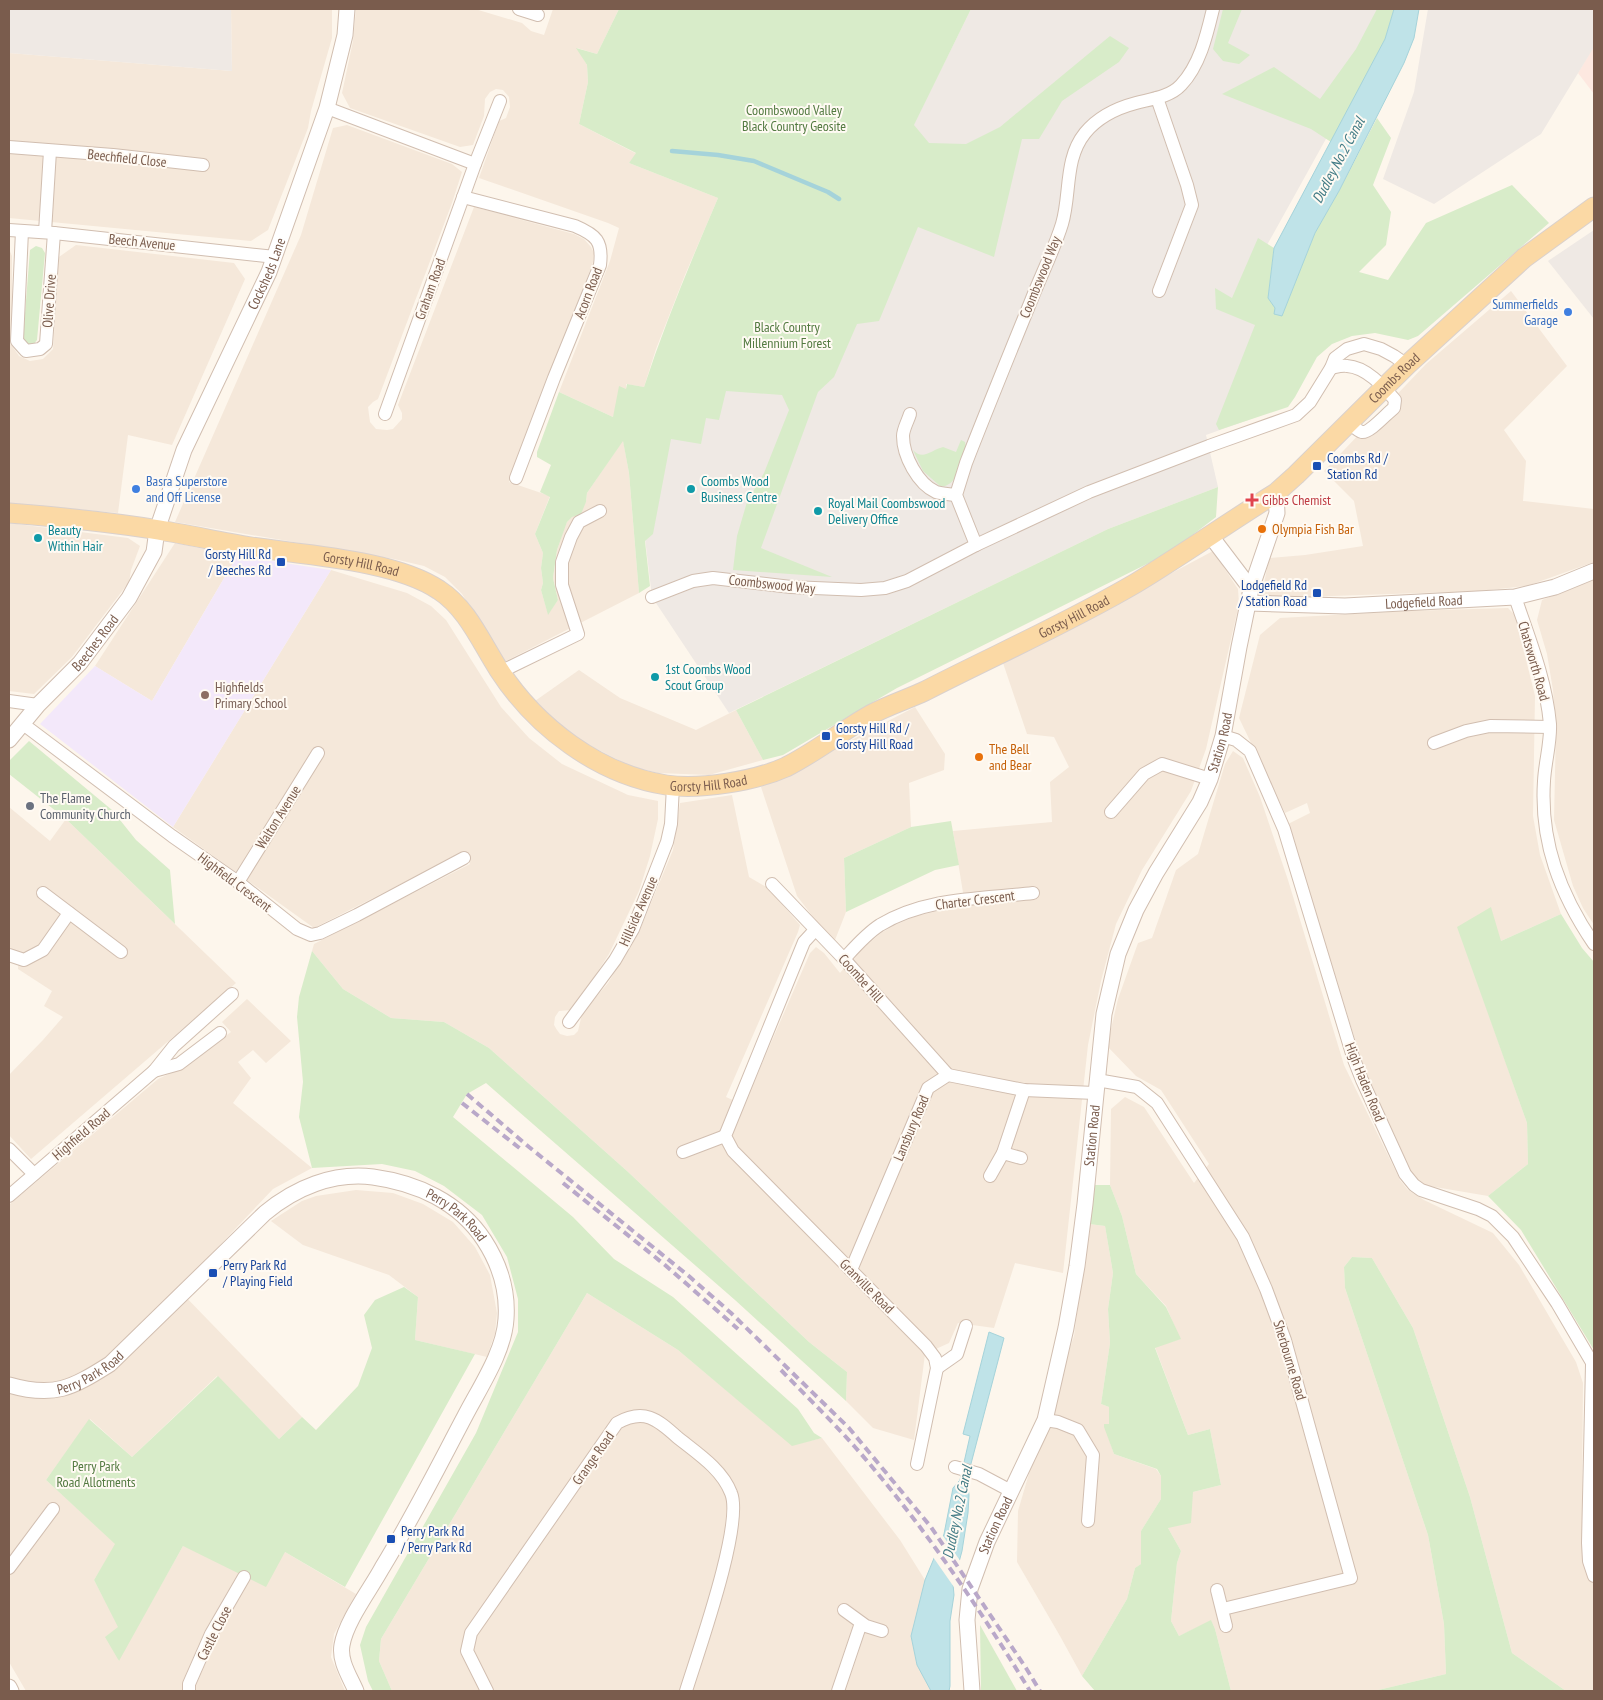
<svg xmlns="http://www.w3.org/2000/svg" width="1603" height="1700" font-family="'PT Sans Narrow',sans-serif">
<rect width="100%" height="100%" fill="#fdf6ec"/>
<!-- residential -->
<g fill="#f5e8da">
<path d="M231,9H332V38L311,111L308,128L268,230L251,241L9,218V53L232,71Z"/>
<path d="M356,9H475L522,23L531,31L544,35L553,9H619L597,54L577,48L587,65L588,82L579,124L637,154L629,163L718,198L685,275L656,349L644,387L626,384V389L613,417L559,392L610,261L619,228L608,223L479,178L499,121L506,118L510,107L509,97L503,90L496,89L490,92L485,99L484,116L473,145L460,147L350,108L342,93L353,41Z"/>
<path d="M347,125L452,164L462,172L452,203L378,399L373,402L368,407L370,422L376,429L387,430L393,429L402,419V413L398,405L474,207L574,234L584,239L591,247L594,253L593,262L547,387L509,482L550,496L535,534L543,553L541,568L543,583L541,590L548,614L558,600L553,578L557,550L564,529L567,522L586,502L587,493L623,440L629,473L639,593L504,662L462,594L445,577L424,566L394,559L175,522L301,235L333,128Z"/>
<path d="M76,245L234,263L245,279L172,445L128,435L118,513L9,503V249L12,256V346L19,356L30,361L43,359L53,349L59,257Z"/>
<path d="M1511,291L1567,366L1504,430L1526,461L1523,501L1594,509V562L1527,586L1480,591L1273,598L1262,594L1269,558L1305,555L1363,546L1354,501L1324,471L1426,364Z"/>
<path d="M9,523L128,538L140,546L131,570L129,582L72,657L34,694L9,691Z"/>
<path d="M175,543L237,556L152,701L95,666Z"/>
<path d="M1213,551L1238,589L1239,604L1206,749L1191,791L1142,870L1116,924L1101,981L1088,1045L1063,1273L1015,1263L994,1328L958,1323L949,1343L925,1354L914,1440L873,1428L846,1401L847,1372L809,1342L627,1171L489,1048L444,1022L391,1018L343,989L312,951L314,944L470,864L464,852L314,928L173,827L331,570L407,593L431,606L446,620L501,707L529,738L562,764L628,795L658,801V819L650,856L639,891L609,954L576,1005L571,1010L559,1011L555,1017L554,1025L557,1030L560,1034L567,1036L574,1035L578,1031L582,1014L608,983L639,932L673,850L680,803L732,795L749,877L768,888L800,925L798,932L726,1097L744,1105L810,953L816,947L824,953L840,973L855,955L881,933L895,925L916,916L965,905L953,831L1052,822L1050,782L1069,767L1054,737L1027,734L1003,663Z"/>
<path d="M1594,580V925L1583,908L1573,886L1554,820L1556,727L1553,690L1547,654L1537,620L1542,600Z"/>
<path d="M1508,608L1515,615L1535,696L1533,816L1540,855L1561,914L1501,941L1458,927L1527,1123L1528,1164L1488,1196L1423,1185L1413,1176L1363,1065L1288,824L1310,813L1307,803L1285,813L1239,718L1260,635L1280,618L1407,611Z"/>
<path d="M579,670L620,698L696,730L736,710L763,760L709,775L658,773L630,766L583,742L560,727L535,701Z"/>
<path d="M915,707L945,754L944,770L909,783L911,827L844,858L846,912L835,940L820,926L797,896L761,787Z"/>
<path d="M1233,751L1243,758L1260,797L1288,880L1344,1065L1400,1180L1408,1190L1424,1200L1493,1233L1519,1265L1576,1362L1583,1383L1582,1499L1594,1500V1691H1566L1512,1653L1470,1497L1413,1328L1372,1258L1352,1257L1344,1267L1345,1288L1428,1535L1444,1624L1446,1674L1374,1691H1231L1215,1629L1211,1621L1179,1636L1171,1621L1177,1563L1181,1551L1168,1528L1193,1492L1221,1485L1210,1429L1188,1435L1155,1347L1180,1339L1166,1306L1136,1274L1122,1216L1110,1185L1111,1109L1125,1097L1144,1107L1194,1183L1209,1164L1161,1090L1136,1076L1107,1046L1118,999L1138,943L1152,938L1176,870L1198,854L1225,764Z"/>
<path d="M9,807L50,841L66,819L236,983L31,1159L9,1135V1075L43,1040L63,1017L44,1006L52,991L18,969L19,953L9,947Z"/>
<path d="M247,999L291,1041L266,1063L253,1050L238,1062L251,1078L233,1103L312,1168L273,1189L178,1289L302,1417L279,1439L217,1376L132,1457L90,1419L46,1480L116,1544L94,1580L119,1627L118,1661L183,1546L285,1552L356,1594L334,1634L331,1657L345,1691H26L9,1662V1205L158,1079L182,1068L231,1032L222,1022Z"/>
<path d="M356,1190L393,1193L423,1204L453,1222L475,1247L490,1275L497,1313L495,1333L487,1357L415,1340L418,1297L389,1275L303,1245L271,1221L302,1201L316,1196Z"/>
<path d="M1089,1224L1105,1226L1113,1273L1108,1309L1110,1343L1101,1404L1109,1407V1425L1104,1424L1114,1454L1156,1469L1161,1476V1499L1141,1531V1564L1135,1568L1127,1599L1082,1676L1060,1636L1017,1562L1018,1511L1035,1453L1074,1336Z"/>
<path d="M587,1293L678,1350L792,1445L822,1438L900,1540L925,1580L911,1636L917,1665L931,1691H392L379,1661L381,1639Z"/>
</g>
<!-- commercial -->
<path fill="#fde8e0" d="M1594,46V94L1578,73Z"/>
<!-- industrial -->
<g fill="#efe9e4">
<path d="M9,9H231L232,71L9,53Z"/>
<path d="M971,9H1393L1388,27L1236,301L1268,312L1273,411L1206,435L1218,487L1108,529L729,713L652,597L642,513L653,424L911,130Z"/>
<path d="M1428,9H1594V47L1541,134L1434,204L1383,179L1414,92Z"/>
<path d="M1594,230V319L1548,261Z"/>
</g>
<!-- education -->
<path fill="#f3e8fa" d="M237,556L331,570L173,827L40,724L95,666L152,701Z"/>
<!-- green -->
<g fill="#d8ecc9">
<path d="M619,9H971L914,125L929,143L966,144L1000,127L1110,36L1129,48L1119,62L1062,101L1039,139H1022L994,257L918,227L879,321L857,324L834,377L818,392L761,548L832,577L733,570L737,536L747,502L764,473L789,410L782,395L726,391L719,420L706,418L701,444L671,439L653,534L645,541L650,586L639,593L629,473L623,441L587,493L586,502L581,514L572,517L567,522L557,550L553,578L558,600L548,615L541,590L543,583L541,568L543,553L535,534L550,497L540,492L551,465L537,457V452L559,392L613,417L619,386L626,389L627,384L644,387C665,323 691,261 718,198L629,163L636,153L579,124L588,82L587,65L576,48L597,54Z"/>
<path d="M1223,9H1242L1228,43L1250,55L1239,64L1223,61L1213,49Z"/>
<path d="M1377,9H1394L1385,39L1331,142L1311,129L1222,94L1274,67L1320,99L1356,49Z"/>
<path d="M1377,118L1391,138L1373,185L1391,212L1386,245L1359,272L1388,280L1426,223L1512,185L1549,223L1418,336L1408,340L1375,333L1352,336L1332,344L1317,357L1295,397L1288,407L1219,430L1216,424L1255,325L1216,309L1215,288L1232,298L1258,238L1274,248L1268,298L1282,315L1315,233L1339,191Z"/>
<path d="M36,246L42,248L45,253L37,340L33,345L28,344L23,339L30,250Z"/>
<path d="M961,440L965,442C968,454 956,490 940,486L923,471L913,450C923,461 931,450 943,447L956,452Z"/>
<path d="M1218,487L1216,517L1169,553L897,688L783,755L763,760L736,710L1108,529Z"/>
<path d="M29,741L112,810L136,840L170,870L175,924L66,819L9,774V761Z"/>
<path d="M951,821L959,865L935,870L846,912L844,858L911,827Z"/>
<path d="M1491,907L1501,941L1561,914L1582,948L1594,962V1350L1521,1230L1488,1196L1528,1164L1527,1123L1457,927Z"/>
<path d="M312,951L343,989L391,1018L444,1022L489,1048L627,1171L809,1342L847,1372L846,1401L735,1300L486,1083L467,1094L453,1117L573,1217L614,1259L673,1297L798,1409L814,1433L822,1438L792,1446L678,1350L587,1293L381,1639L379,1661L392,1691H373L368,1681L360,1645L366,1627L476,1433L518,1332V1299L507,1257L482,1215L444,1186L415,1171L382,1164L312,1168L299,1117L303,1082L297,1017L299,997Z"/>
<path d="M1093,1185H1110L1122,1216L1136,1274L1166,1307L1181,1339L1155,1348L1188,1435L1210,1429L1221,1485L1193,1492L1191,1523L1168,1528L1181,1551L1177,1563L1171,1621L1179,1636L1211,1620L1215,1629L1231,1691H1095L1082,1676L1127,1599L1135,1568L1141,1564V1531L1161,1499V1476L1157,1469L1114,1454L1104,1427V1424H1109V1407L1101,1404L1110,1343L1108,1309L1113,1273L1105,1226L1089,1224Z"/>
<path d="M1352,1257L1372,1258L1413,1328L1470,1497L1512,1653L1566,1691H1374L1446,1674L1444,1624L1428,1535L1345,1288L1344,1267Z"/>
<path d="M404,1287L418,1297L415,1340L475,1354L345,1587L285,1552L266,1587L183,1546L119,1661L105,1637L118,1627L94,1580L115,1544L46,1480L89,1419L132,1457L218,1376L279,1439L302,1417L316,1430L358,1386L372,1348L364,1315L375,1300Z"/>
<path d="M980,1625L1017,1691H981Z"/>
</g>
<!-- water -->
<g fill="#bfe3e8" stroke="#a5d3da">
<path d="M1394,9H1419L1414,38L1404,63L1339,191L1315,233L1282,316L1274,314L1275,308L1268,298L1274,248L1385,39Z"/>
<path d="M989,1332L1004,1338L967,1479L969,1495L968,1513L962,1551L953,1584L954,1595L950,1621V1686L949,1691H931L917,1665L911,1636L925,1580L944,1534L953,1488L960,1480L970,1436L963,1434Z"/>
</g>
<!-- pier -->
<path fill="#fdf6ec" d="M941,1533L961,1562L955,1584L956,1590L933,1557Z"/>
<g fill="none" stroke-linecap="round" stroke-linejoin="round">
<!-- stream -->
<path stroke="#a5d3da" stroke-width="4.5" d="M672,151L718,155L754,161L828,192L839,199"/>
<!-- minor casing -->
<g stroke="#d1beb0" stroke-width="14">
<g id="minor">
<path d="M519,9L538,15"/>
<path d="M1157,98L1187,185L1192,205L1159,291"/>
<path d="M327,108L475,164"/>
<path d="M9,147L113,155L203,165"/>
<path d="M463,197L575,226C596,235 603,241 600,265L554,378L516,478"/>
<path d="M9,230L54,233L275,257"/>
<path d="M22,231L17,341L26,351L40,349L46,344L54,233"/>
<path d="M45,232L50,151"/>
<path d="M1331,368C1336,367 1342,365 1347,366C1366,367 1383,386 1395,400L1394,408C1387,413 1370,433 1362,432C1357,431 1353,425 1349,422"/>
<path d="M385,414L475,164L500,101"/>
<path d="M910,414C908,421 903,429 903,436C903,456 918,484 936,492C942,494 950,494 956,495"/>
<path d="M976,545L956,495L966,463C987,409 1009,355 1031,301C1041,275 1054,250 1062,224C1071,194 1064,159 1085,133C1098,117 1117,108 1136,103C1151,99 1170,97 1181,85C1200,65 1207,34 1213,9"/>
<path d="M652,597L693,581L713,578L791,587L861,590L885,588L907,581L976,545L1089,492L1209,446L1296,415L1310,402L1331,368L1335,358L1347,349L1364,344L1381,349L1394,356L1407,365"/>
<path d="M1515,597C1529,638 1546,680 1550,724C1551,742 1545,762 1544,781C1540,842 1560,894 1594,944"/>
<path d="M500,672L578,634L562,585V562L571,537L579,522L600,511"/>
<path d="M9,701L38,705"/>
<path d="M23,724L172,836L238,882L297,929L311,935L320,933L357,915L464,858"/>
<path d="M1223,736L1236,740L1250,751L1284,829L1353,1057L1362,1080L1405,1174L1414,1185L1421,1190L1478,1209L1492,1216L1513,1237L1557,1303L1594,1366"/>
<path d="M1434,743L1466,731L1490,726L1550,727"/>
<path d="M1111,812L1144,774L1162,764L1210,779"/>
<path d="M238,882L318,753"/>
<path d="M772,884L844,959L948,1075"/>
<path d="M43,893L121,952"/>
<path d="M815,930L804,942L725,1136L733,1151L926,1346L935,1358L937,1368L917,1464"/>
<path d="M9,955L24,960L43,950L69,913"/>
<path d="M844,959C855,947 866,934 880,925C926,897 982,899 1033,893"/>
<path d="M569,1022L615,960L633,929L667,842L671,824L673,786"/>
<path d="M154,1071L179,1064L220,1033"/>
<path d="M1097,1080L1137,1087L1157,1103L1243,1237L1266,1289L1285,1340L1351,1578L1223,1609"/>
<path d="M9,1149L34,1174"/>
<path d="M683,1152L725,1136"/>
<path d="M1003,1153L1021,1158"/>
<path d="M990,1176L1003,1153L1024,1090"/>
<path d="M9,1196L154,1071L174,1046L232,994"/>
<path d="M851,1270L928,1088L948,1075L1024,1090L1095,1093"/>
<path d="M1592,1365L1588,1543L1589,1561L1594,1576"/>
<path d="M937,1368L957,1354L966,1326"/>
<path d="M1045,1420L1058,1422L1078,1430L1093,1455L1088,1521"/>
<path d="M955,1467L979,1474L1011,1491"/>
<path d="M9,1568L53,1509"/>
<path d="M1217,1590L1226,1626"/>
<path d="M844,1610L866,1626L882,1631"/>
<path d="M189,1691V1684L211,1634L244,1577"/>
<path d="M487,1691L467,1651L471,1633L617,1423C644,1408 657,1419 677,1437C697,1453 722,1469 731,1493C744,1524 697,1655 686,1691"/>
<path d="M838,1691L861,1623"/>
</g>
</g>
<!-- tertiary casing -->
<g stroke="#d1beb0" stroke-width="17">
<g id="tertiary">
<path d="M1210,535L1251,589"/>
<path id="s1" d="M1249,603L1345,606L1515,597L1555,587L1594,571"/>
<path id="s2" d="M9,740L38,705L80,663L129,598L154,552L157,530L184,450L269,272L327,108L345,35L347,9"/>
<path id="s3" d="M9,1385C54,1398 72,1388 110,1364L265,1213C295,1188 333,1172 373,1177C417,1183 459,1202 484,1240C499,1263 508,1291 506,1319C504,1352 480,1387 465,1416C438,1467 412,1519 382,1568C370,1590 346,1621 342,1645C339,1661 350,1677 356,1691"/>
<path d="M9,1687L11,1691"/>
<path id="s4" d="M972,1691L967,1620L970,1589L987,1542L1045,1420L1066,1328L1077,1266L1085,1204L1104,1014L1118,954L1136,910L1156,873L1200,802L1210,779L1223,736L1239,647L1251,589L1277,513L1276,493"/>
</g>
</g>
<!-- primary casing -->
<g stroke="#dad1cd" stroke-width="21">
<g id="primary">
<path id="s5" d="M9,513C59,517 110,522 159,530C190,535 220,542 251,547C304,555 395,560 439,590C467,608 481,642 499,670C536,727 598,774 666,785C700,790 755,781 786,767C816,752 843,730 872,714C889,705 908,699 925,691C995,655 1068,623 1136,583C1184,554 1229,522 1276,493L1296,475L1407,365L1524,258L1594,207"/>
</g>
</g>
<!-- minor -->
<use href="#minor" stroke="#fff" stroke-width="12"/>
<!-- tertiary -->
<use href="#tertiary" stroke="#fff" stroke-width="15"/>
<!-- primary -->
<use href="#primary" stroke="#fbd9a5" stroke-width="19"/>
<!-- rail -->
<g stroke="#b9a8c9" stroke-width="4" stroke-dasharray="8 5" stroke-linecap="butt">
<path d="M467,1094L529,1147L690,1277L731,1313L849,1428L931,1527L1026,1668L1040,1691"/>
<path d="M462,1103L522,1150"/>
<path d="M563,1183L665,1265L738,1329"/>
<path d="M781,1370C806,1396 831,1420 855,1447C921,1522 978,1606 1030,1691"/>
</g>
</g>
<!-- markers -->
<g fill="#3f7fe0" stroke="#fffaf3" stroke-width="2">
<circle cx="1568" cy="312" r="5"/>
<circle cx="136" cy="489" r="5"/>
</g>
<g fill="#1a4fb4" stroke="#fffaf3" stroke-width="2">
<rect x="1312" y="461" width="10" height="10" rx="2.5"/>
<rect x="276" y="557" width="10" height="10" rx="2.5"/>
<rect x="1312" y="588" width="10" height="10" rx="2.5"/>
<rect x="821" y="731" width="10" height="10" rx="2.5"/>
<rect x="208" y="1268" width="10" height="10" rx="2.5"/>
<rect x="386" y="1534" width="10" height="10" rx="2.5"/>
</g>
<g fill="#0f9aa8" stroke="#fffaf3" stroke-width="2">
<circle cx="691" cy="489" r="5"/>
<circle cx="818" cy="511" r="5"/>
<circle cx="38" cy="538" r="5"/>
<circle cx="655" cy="677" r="5"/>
</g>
<path fill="#e0444e" stroke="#fffaf3" stroke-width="2" d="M1249.5 492.5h5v5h5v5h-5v5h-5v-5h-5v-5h5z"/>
<g fill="#e8710a" stroke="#fffaf3" stroke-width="2">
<circle cx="1262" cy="529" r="5"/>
<circle cx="979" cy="757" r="5"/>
</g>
<circle fill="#8d6e63" stroke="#fffaf3" stroke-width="2" cx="205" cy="695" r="5"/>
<circle fill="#6b7280" stroke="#fffaf3" stroke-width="2" cx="30" cy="806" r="5"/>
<g text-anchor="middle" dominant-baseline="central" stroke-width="4" stroke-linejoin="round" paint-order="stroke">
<!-- park labels -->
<g font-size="14" fill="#537a41" stroke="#fffaf3">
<text x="794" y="110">Coombswood Valley<tspan x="794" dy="16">Black Country Geosite</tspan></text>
<text x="787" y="327">Black Country<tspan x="787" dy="16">Millennium Forest</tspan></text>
<text x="96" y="1466">Perry Park<tspan x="96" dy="16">Road Allotments</tspan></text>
</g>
<!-- street labels -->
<g font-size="14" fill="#7a5c4d" stroke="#fffaf3">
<text transform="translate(127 158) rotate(6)">Beechfield Close</text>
<text transform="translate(142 242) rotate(6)">Beech Avenue</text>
<text stroke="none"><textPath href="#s2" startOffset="540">Cocksheds Lane</textPath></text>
<text transform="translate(1040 277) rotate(-68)">Coombswood Way</text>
<text transform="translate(430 289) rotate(-70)">Graham Road</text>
<text transform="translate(588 293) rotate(-69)">Acorn Road</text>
<text transform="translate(49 301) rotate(-86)">Olive Drive</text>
<text stroke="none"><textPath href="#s5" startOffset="1598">Coombs Road</textPath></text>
<text stroke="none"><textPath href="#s5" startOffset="356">Gorsty Hill Road</textPath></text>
<text transform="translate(772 584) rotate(6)">Coombswood Way</text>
<text stroke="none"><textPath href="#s1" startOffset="175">Lodgefield Road</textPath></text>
<text stroke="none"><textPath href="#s5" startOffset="1196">Gorsty Hill Road</textPath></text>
<text stroke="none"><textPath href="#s2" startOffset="130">Beeches Road</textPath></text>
<text transform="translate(1534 661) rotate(74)">Chatsworth Road</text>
<text stroke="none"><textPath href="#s4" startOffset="996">Station Road</textPath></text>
<text stroke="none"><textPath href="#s5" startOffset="791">Gorsty Hill Road</textPath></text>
<text transform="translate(278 817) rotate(-58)">Walton Avenue</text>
<text transform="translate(235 882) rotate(37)">Highfield Crescent</text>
<text transform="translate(975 900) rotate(-7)">Charter Crescent</text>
<text transform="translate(638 911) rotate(-66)">Hillside Avenue</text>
<text transform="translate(861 978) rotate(48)">Coombe Hill</text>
<text transform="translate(1365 1082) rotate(68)">High Haden Road</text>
<text transform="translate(911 1128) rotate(-67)">Lansbury Road</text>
<text transform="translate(81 1134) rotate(-41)">Highfield Road</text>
<text stroke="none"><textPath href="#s4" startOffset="576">Station Road</textPath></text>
<text stroke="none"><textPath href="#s3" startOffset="535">Perry Park Road</textPath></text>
<text transform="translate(867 1286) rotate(45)">Granville Road</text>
<text transform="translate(1290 1360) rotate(73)">Sherbourne Road</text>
<text stroke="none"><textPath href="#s3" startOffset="86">Perry Park Road</textPath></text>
<text transform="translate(593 1458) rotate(-55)">Grange Road</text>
<text stroke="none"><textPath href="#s4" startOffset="171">Station Road</textPath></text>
<text transform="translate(214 1633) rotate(-63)">Castle Close</text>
</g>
<!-- shop labels -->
<g font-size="14" fill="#366cbe" stroke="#fffaf3" text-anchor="end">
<text x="1558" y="304">Summerfields<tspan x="1558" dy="16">Garage</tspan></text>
<text x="146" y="481" text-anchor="start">Basra Superstore<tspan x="146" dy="16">and Off License</tspan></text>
</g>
<!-- transit labels -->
<g font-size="14" fill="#164399" stroke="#fffaf3" text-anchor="start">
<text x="1327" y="458">Coombs Rd /<tspan x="1327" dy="16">Station Rd</tspan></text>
<text x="271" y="554" text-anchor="end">Gorsty Hill Rd<tspan x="271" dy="16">/ Beeches Rd</tspan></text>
<text x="1307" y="585" text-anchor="end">Lodgefield Rd<tspan x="1307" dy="16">/ Station Road</tspan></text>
<text x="836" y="728">Gorsty Hill Rd /<tspan x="836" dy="16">Gorsty Hill Road</tspan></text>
<text x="223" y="1265">Perry Park Rd<tspan x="223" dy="16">/ Playing Field</tspan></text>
<text x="401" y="1531">Perry Park Rd<tspan x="401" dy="16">/ Perry Park Rd</tspan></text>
</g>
<!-- culture labels -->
<g font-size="14" fill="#0d838f" stroke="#fffaf3" text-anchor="start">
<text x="701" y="481">Coombs Wood<tspan x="701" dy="16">Business Centre</tspan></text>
<text x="828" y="503">Royal Mail Coombswood<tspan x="828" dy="16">Delivery Office</tspan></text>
<text x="48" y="530">Beauty<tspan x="48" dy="16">Within Hair</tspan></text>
<text x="665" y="669">1st Coombs Wood<tspan x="665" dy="16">Scout Group</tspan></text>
</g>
<!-- health labels -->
<g font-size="14" fill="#be3a42" stroke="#fffaf3" text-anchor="start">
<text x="1262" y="500">Gibbs Chemist</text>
</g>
<!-- food labels -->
<g font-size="14" fill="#c56008" stroke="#fffaf3" text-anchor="start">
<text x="1272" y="529">Olympia Fish Bar</text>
<text x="989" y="749">The Bell<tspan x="989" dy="16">and Bear</tspan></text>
</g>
<!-- education labels -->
<g font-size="14" fill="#785e54" stroke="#fffaf3" text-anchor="start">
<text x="215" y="687">Highfields<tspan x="215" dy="16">Primary School</tspan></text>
</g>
<!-- worship labels -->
<g font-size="14" fill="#5b616d" stroke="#fffaf3" text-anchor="start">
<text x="40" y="798">The Flame<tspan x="40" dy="16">Community Church</tspan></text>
</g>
<!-- water labels -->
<g font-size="15" font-style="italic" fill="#437c86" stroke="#fffaf3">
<text transform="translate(1338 160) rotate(-62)">Dudley No.2 Canal</text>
<text transform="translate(957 1512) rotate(-78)">Dudley No.2 Canal</text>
</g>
</g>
<!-- border -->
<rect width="1603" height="1700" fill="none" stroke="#7a5c4d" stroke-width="20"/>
</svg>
